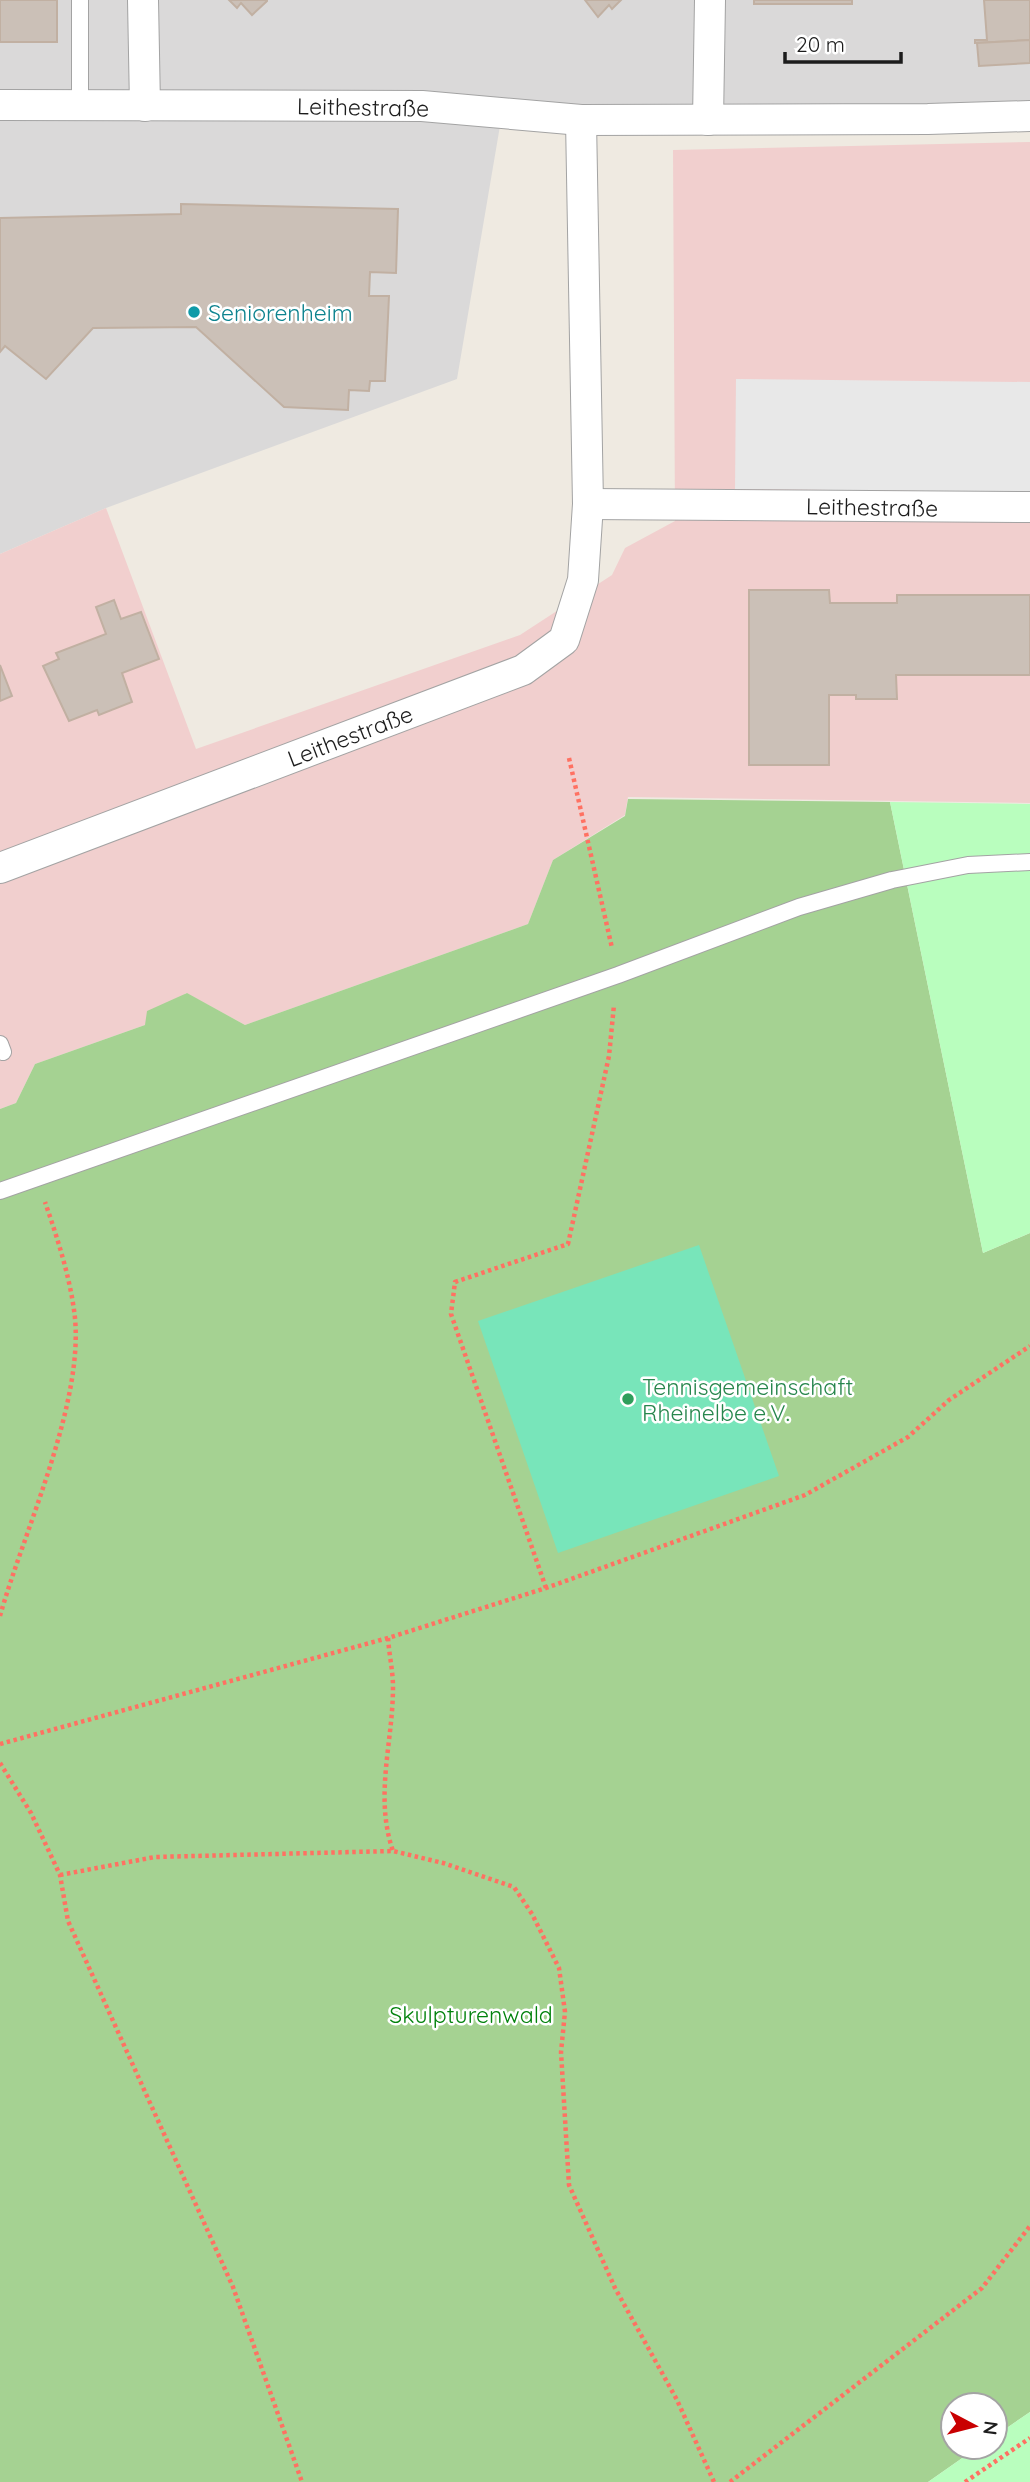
<svg xmlns="http://www.w3.org/2000/svg" width="1030" height="2482" font-family="Quicksand,sans-serif">
<rect width="100%" height="100%" fill="#efeae1"/>
<!-- residential -->
<path fill="#dad9d9" d="M0,0H1030V107L502,114L457,379L106,508L0,554Z"/>
<!-- commercial -->
<path fill="#f1cfce" d="M1030,142V803L628,797L625,815L553,860L528,924L245,1025L186,993L145,1025L35,1064L16,1103L0,1109V554L106,508L196,749L520,635L612,575L625,548L675,521L673,150Z"/>
<!-- forest -->
<path fill="#a5d292" d="M628,799L890,802L983,1253L1030,1233V2412L995,2436V2405H953V2447H978L928,2482H0V1109L16,1103L35,1064L145,1025L147,1011L187,993L245,1025L528,924L553,860L625,816Z"/>
<!-- park -->
<g fill="#b9febe">
<path d="M890,802L1030,804V1233L983,1253Z"/>
<path d="M1030,2412V2482H928L978,2447H995V2436Z"/>
</g>
<!-- pitch -->
<path fill="#78e5ba" d="M699,1245L779,1476L558,1553L478,1321Z"/>
<!-- parking -->
<path fill="#e8e8e8" d="M736,379L1030,382V492L735,489Z"/>
<!-- building -->
<g fill="#cbc0b7" stroke="#c1b0a2" stroke-width="2">
<rect x="0" y="0" width="57" height="42"/>
<path d="M229,0H267V1L252,15L241,3L237,8Z"/>
<path d="M585,0H621L612,9L609,5L598,17Z"/>
<rect x="754" y="0" width="98" height="4"/>
<path d="M984,0H1030V40L975,43V40H987Z"/>
<path d="M1030,40V63L979,66L977,43Z"/>
<path d="M181,204L398,209L396,273L370,272L369,296H389L385,381H370L369,391L349,390L348,410L284,407L196,327L93,328L46,379L5,346L0,352V218L181,214Z"/>
<path d="M749,590H829L830,603H897V595H1030V675H896L897,699H856V695H829V765H749Z"/>
<path d="M114,600L121,619L141,612L159,659L122,673L132,702L99,715L97,710L69,721L43,666L59,659L56,653L106,634L96,607Z"/>
<path d="M0,665L12,696L0,701Z"/>
</g>
<g fill="none" stroke-linecap="round" stroke-linejoin="round">
<!-- service casing -->
<g stroke="#a3a3a3" stroke-width="18">
<g id="service">
<path d="M80,0V106"/>
<path d="M0,1044L3,1052"/>
<path d="M0,1191L618,975L799,907L892,880L968,865L1030,862"/>
</g>
</g>
<!-- minor casing -->
<g stroke="#a3a3a3" stroke-width="32">
<g id="minor">
<path d="M143,0L145,106"/>
<path d="M0,105L422,106L581,120L928,119L1030,116"/>
<path d="M708,120L710,0"/>
<path d="M588,504L1030,507"/>
<path d="M0,868L523,670L564,640L583,580L588,504L581,120"/>
</g>
</g>
<!-- path -->
<g stroke="#ff7162" stroke-width="4.5" stroke-dasharray="3.5 3.5" stroke-linecap="butt">
<path d="M569,758L612,948"/>
<path d="M546,1588L451,1314L455,1282L568,1244L609,1056L614,1005"/>
<path d="M0,1616C24,1530 87,1398 74,1310C69,1274 57,1237 45,1202"/>
<path d="M388,1638C389,1654 393,1671 393,1687C393,1743 374,1796 393,1851"/>
<path d="M0,1744L388,1638L546,1588L805,1495L908,1437L949,1400L1030,1346"/>
<path d="M0,1763L31,1813L60,1875L68,1921L233,2287L302,2482"/>
<path d="M60,1875L155,1857L393,1851L443,1863L514,1887L532,1914L559,1968L565,2012L561,2052L569,2185L615,2288L677,2400L714,2482"/>
<path d="M730,2482L982,2288L1030,2226"/>
<path d="M965,2482L1030,2438"/>
</g>
<!-- service -->
<use href="#service" stroke="#fff" stroke-width="16"/>
<!-- minor -->
<use href="#minor" stroke="#fff" stroke-width="30"/>
</g>
<!-- markers -->
<circle fill="#0f9aa8" stroke="#fff" stroke-width="2.5" cx="194" cy="312" r="7"/>
<circle fill="#2e9e5b" stroke="#fff" stroke-width="2.5" cx="628" cy="1399" r="7"/>
<g text-anchor="middle" dominant-baseline="central" stroke-width="5" stroke-linejoin="round" paint-order="stroke">
<!-- street labels -->
<g font-size="23" fill="#1c1c1c" stroke="#fff">
<text transform="translate(363 107) rotate(1)">Leithestraße</text>
<text transform="translate(872 507) rotate(1)">Leithestraße</text>
<text transform="translate(350 736) rotate(-21)">Leithestraße</text>
</g>
<!-- culture labels -->
<g font-size="23" fill="#0d838f" stroke="#fff" text-anchor="start">
<text x="208" y="312">Seniorenheim</text>
</g>
<!-- leisure labels -->
<g font-size="23" fill="#27864d" stroke="#fff" text-anchor="start">
<text x="642" y="1386">Tennisgemeinschaft<tspan x="642" dy="26">Rheinelbe e.V.</tspan></text>
</g>
<!-- park labels -->
<g font-size="23" fill="#02820c" stroke="#fff">
<text x="471" y="2014">Skulpturenwald</text>
</g>
</g>
<!-- north arrow -->
<g transform="translate(974 2426) rotate(97)"><circle r="33" fill="#ffffff" stroke="#a4a4a4" stroke-width="2"/>
<path d="M0-5L12 26L0 18L-12 26Z" fill="#c90001"/>
<text y="-10" font-size="19" font-weight="bold" text-anchor="middle" fill="#1c1c1c">N</text>
</g>
<!-- scale -->
<path d="M785 52v10h116v-10" fill="none" stroke="#1c1c1c" stroke-width="3.5"/>
<text x="796" y="52" font-size="21" fill="#1c1c1c" stroke="#ffffff" stroke-width="5" paint-order="stroke">20 m</text>
</svg>
